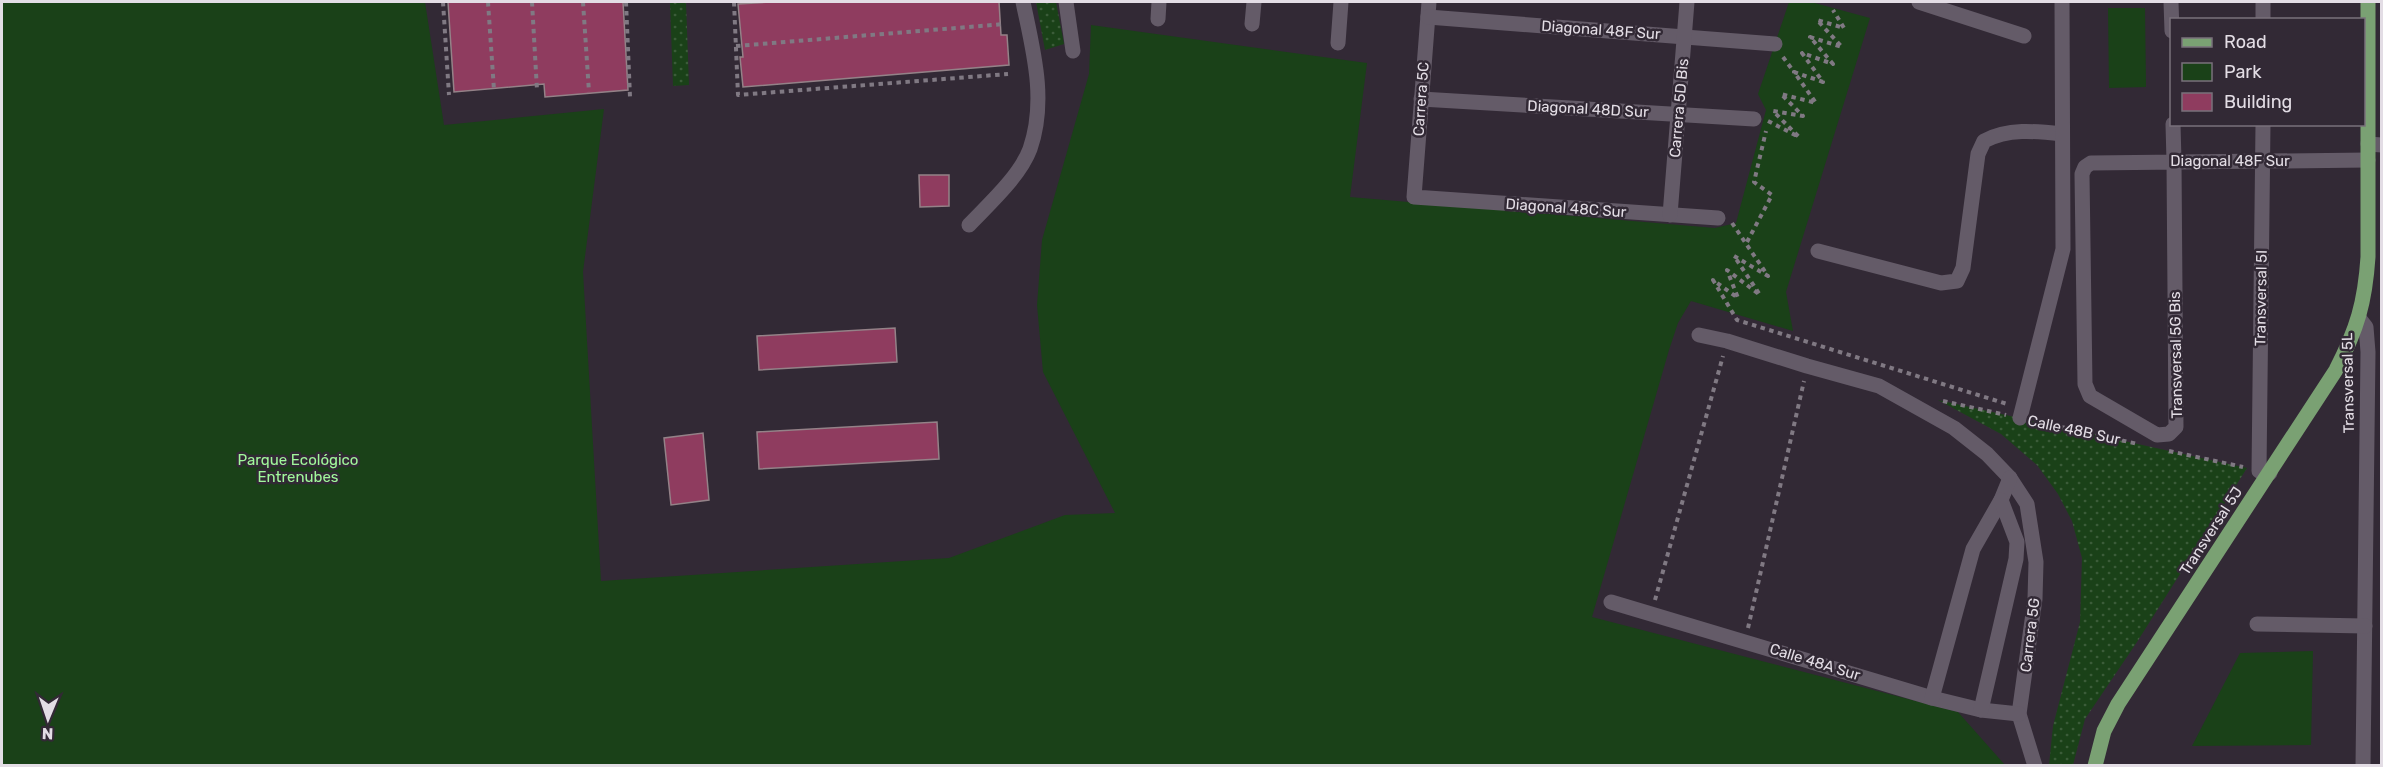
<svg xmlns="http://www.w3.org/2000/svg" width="2383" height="767" font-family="Rubik,sans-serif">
<defs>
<pattern id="grass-dots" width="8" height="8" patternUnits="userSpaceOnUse" patternTransform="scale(1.5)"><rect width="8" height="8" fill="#1a4118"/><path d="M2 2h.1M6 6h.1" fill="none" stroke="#3b5c39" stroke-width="1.8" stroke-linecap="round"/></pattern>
</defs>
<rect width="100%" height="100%" fill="#322935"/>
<!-- grass -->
<g fill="url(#grass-dots)">
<path d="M670,2H686L689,85L673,86Z"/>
<path d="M1036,2H1056L1064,44L1045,50Z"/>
<path d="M1938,400L2247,468L2137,642L2085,719L2073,765H2049L2053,726L2080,622L2082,558L2072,521L2058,494L2037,465L2001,434Z"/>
</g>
<!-- park -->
<g fill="#1a4118">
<path d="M2,2H425L444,125L604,109L583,272L601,581L949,558L1065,515L1115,513L1043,372L1037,305L1042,240L1089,74L1091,25L1367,63L1350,197L1715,228L1736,223L1766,110L1758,94L1789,2H1811L1870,18L1786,292L1793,331L1691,301L1678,323L1669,350L1592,617L1958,712L2005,765H2Z"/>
<path d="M2108,8H2145L2146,87L2109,88Z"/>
<path d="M2313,651L2311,745L2192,746L2240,653Z"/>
</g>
<!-- building -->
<g fill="#8f3c5f" stroke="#948288" stroke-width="1.5">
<path d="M448,2H623L628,90L545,97L544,84L454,92Z"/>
<path d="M770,2H999L1001,35H1007L1009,65L743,87L740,57H743L738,4Z"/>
<path d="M919,175H949V206L920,207Z"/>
<path d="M895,328L897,362L759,370L757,336Z"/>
<path d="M937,422L939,459L759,469L757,432Z"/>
<path d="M703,433L709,500L671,505L664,438Z"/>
</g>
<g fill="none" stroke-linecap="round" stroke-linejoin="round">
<!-- path -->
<g stroke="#807983" stroke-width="4" stroke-dasharray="4.5 4.5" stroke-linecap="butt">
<path d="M443,2L449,95"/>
<path d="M488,2L494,90"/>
<path d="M532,2L537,90"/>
<path d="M583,2L589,92"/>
<path d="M626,2L630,97"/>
<path d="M734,2L738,95L1008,74"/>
<path d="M736,46L1005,24"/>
<path d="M1783,57L1794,72"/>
<path d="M1768,121L1799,137L1773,111L1803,116L1781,94L1816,103L1794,72L1823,82L1802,53L1833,64L1810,37L1842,47L1817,20L1844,28L1833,10"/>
<path d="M1732,223L1768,276L1734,256L1760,295L1727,270L1738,298L1713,280L1737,320L2007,404"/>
<path d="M1747,242L1772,195L1754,182L1766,131"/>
<path d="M1943,401L2006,415"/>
<path d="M2034,421L2138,444"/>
<path d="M2169,451L2243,467"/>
<path d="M1655,600L1723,356"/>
<path d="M1748,628L1804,381"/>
</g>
<!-- minor -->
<g stroke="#645b68" stroke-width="15">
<path d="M1066,2L1073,51"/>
<path d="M1429,2L1414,197L1718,218"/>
<path d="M1919,2L2024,36"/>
<path d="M2171,2L2172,31"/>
<path d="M2263,2V20"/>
<path d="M1428,17L1775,44"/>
<path d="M1158,19L1159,2"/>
<path d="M1252,24L1254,2"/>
<path d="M1338,43L1341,2"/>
<path d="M1421,99L1754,119"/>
<path d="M2173,124L2174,161L2176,427L2169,434L2157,435L2090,396L2085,384L2082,174L2085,167L2091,163L2368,160"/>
<path d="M2263,124L2259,471L2270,473"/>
<path d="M2368,144L2382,145"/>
<path d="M1670,215L1687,2"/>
<path d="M969,225C989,204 1020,176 1030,149C1047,100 1033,50 1023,2"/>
<path d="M1818,251L1941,283L1957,281L1963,268L1978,154L1984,141C2008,128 2035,131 2062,134"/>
<path d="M2359,318L2366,327L2368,352L2363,766"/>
<path d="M1699,335L1727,341L1807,366L1879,386L1954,428L1987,454L2010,478L2027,504L2036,562L2035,599L2019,714L2035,766"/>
<path d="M2020,418L2063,249L2062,2"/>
<path d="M1611,602L1932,698L1981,710L2019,714"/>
<path d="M2257,624L2365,626"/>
<path d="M1932,698L1973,549L2001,500L2010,478"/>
<path d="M1981,710L2016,559L2017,542L2001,500"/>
</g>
<!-- major -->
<path stroke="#7aa173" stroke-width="15" d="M2095,766L2104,731L2118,704L2336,370C2357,329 2365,303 2368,257V2"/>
</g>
<g text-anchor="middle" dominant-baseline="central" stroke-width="5" stroke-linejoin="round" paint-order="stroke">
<!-- street labels -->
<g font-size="15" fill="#e3dde5" stroke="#322935">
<text transform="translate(1601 30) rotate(4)">Diagonal 48F Sur</text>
<text transform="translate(1421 99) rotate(-86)">Carrera 5C</text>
<text transform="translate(1679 108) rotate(-85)">Carrera 5D Bis</text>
<text transform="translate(1588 109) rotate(3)">Diagonal 48D Sur</text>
<text x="2230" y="161">Diagonal 48F Sur</text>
<text transform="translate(1566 208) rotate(4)">Diagonal 48C Sur</text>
<text transform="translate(2261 298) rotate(-89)">Transversal 5I</text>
<text transform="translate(2176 355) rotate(-91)">Transversal 5G Bis</text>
<text transform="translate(2348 383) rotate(-91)">Transversal 5L</text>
<text transform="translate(2074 430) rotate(12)">Calle 48B Sur</text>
<text transform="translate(2211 531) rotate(-57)">Transversal 5J</text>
<text transform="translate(2030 635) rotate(-83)">Carrera 5G</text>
<text transform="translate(1815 662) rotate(17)">Calle 48A Sur</text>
</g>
<!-- park labels -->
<g font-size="15" fill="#a1f89b" stroke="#322935">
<text x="298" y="460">Parque Ecológico<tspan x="298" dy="17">Entrenubes</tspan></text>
</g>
</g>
<!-- border -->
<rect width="2383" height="767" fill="none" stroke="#e3dde5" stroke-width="6"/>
<!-- legend -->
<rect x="2170" y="18" width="195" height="108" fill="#322935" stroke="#79717b" stroke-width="1.5"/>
<rect x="2182" y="38" width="30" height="9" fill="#7aa173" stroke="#79717b" stroke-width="1.5"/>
<text x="2224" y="48" font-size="18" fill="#e3dde5">Road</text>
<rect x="2182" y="63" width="30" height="18" fill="#1a4118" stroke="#79717b" stroke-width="1.5"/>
<text x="2224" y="78" font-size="18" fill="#e3dde5">Park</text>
<rect x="2182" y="93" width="30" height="18" fill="#8f3c5f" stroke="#79717b" stroke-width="1.5"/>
<text x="2224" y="108" font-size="18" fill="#e3dde5">Building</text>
<!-- north arrow -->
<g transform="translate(48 719) rotate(182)" stroke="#322935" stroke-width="4.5" paint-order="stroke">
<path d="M0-4.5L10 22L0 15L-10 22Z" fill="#e3dde5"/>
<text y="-9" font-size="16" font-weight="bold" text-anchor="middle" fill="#e3dde5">N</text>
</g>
</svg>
